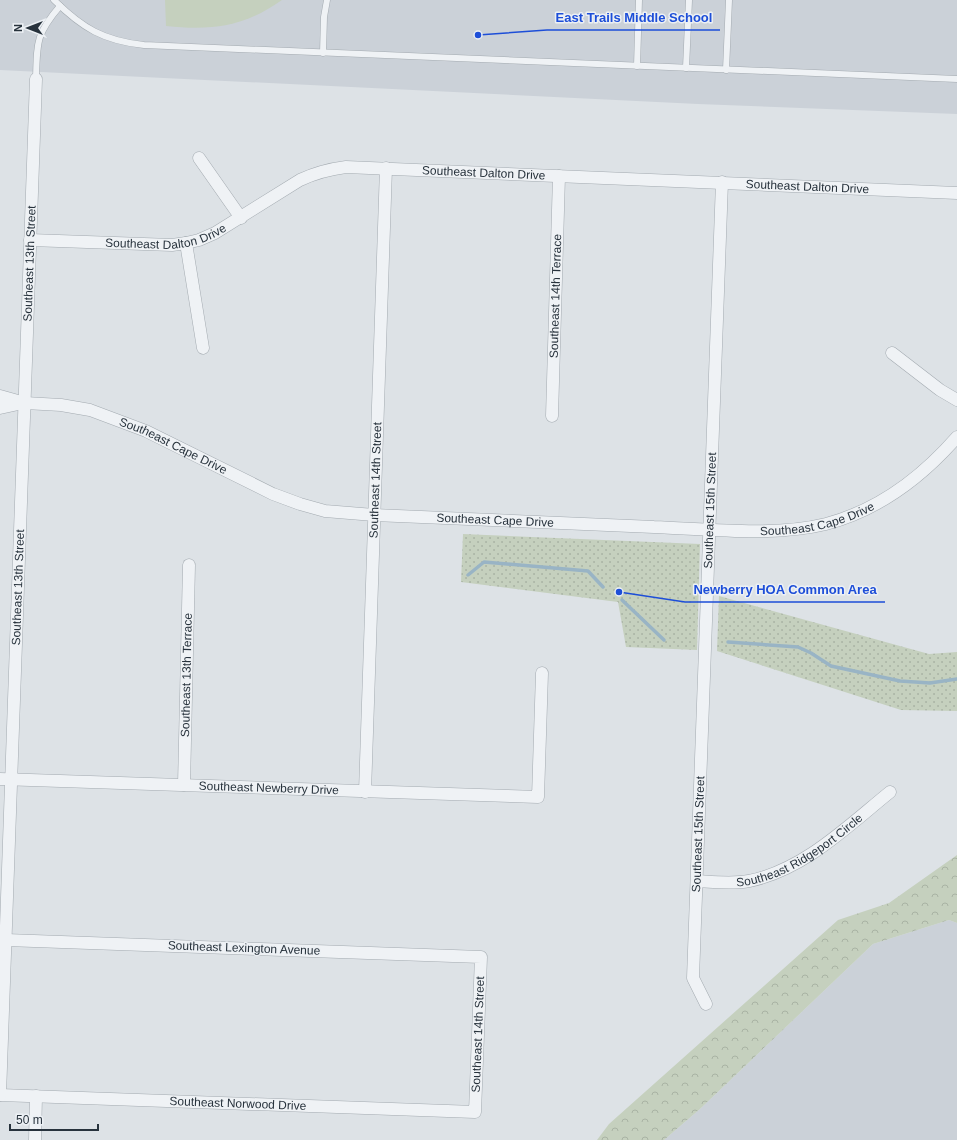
<svg xmlns="http://www.w3.org/2000/svg" width="957" height="1140" font-family="Arial,sans-serif">
<defs>
<pattern id="grass-dots" width="8" height="8" patternUnits="userSpaceOnUse"><rect width="8" height="8" fill="#c5d0be"/><path d="M2 2h.1M6 6h.1" fill="none" stroke="#a9b3a4" stroke-width="1.8" stroke-linecap="round"/></pattern>
<pattern id="forest-crowns" width="20" height="18" patternUnits="userSpaceOnUse"><rect width="20" height="18" fill="#c5d0be"/><path d="M2 6a3 3 0 1 1 6 0M12 15a3 3 0 1 1 6 0" fill="none" stroke="#a9b3a4"/></pattern>
</defs>
<rect width="100%" height="100%" fill="#dde2e6"/>
<!-- built -->
<g fill="#cbd1d8">
<path d="M0,0H957V114L698,104L0,70Z"/>
<path d="M949,920L957,923V1140H664L700,1109L873,944Z"/>
</g>
<!-- grass -->
<g fill="url(#grass-dots)">
<path d="M463,534L700,544L697,650L626,647L618,602L461,582Z"/>
<path d="M719,596L929,654L957,652V711L901,710L717,651Z"/>
</g>
<!-- forest -->
<path fill="url(#forest-crowns)" d="M957,855V923L949,920L873,944L700,1109L664,1140H597L609,1124L838,920L889,903Z"/>
<!-- garden -->
<path fill="#c5d0be" d="M165,0H282C244,27 211,31 166,26Z"/>
<g fill="none" stroke-linecap="round" stroke-linejoin="round">
<!-- stream -->
<g stroke="#99b4c5" stroke-width="3.5">
<path d="M468,575L484,562L588,571L603,587"/>
<path d="M622,600L664,640"/>
<path d="M728,642L798,647L811,653L831,666L900,681L930,683L957,679"/>
</g>
<!-- lane casing -->
<g stroke="#a3aab0" stroke-width="7">
<g id="lane">
<path d="M54,0C82,28 104,41 144,45L957,79"/>
<path d="M323,53L324,17L327,0"/>
<path d="M637,66L639,0"/>
<path d="M686,68L689,0"/>
<path d="M726,70L729,0"/>
<path d="M36,79C37,42 36,34 60,6"/>
</g>
</g>
<!-- street casing -->
<g stroke="#a3aab0" stroke-width="13">
<g id="street">
<path d="M199,158L241,218"/>
<path id="s1" d="M30,240L172,245L186,243L199,240L215,233L300,180C315,173 330,169 346,167L957,193"/>
<path d="M186,243L203,348"/>
<path d="M892,353L940,390L957,400"/>
<path id="s2" d="M0,396L25,403L61,405L90,410L146,431L273,494L300,504L325,511L374,515C468,519 561,523 654,527C708,529 773,537 826,524C879,510 922,477 957,437"/>
<path d="M0,408L23,403"/>
<path id="s3" d="M552,416L559,176"/>
<path id="s4" d="M0,779L538,797L542,673"/>
<path id="s5" d="M184,785L189,565"/>
<path id="s6" d="M365,792L386,168"/>
<path id="s7" d="M697,881C714,882 733,884 749,881C804,870 849,825 890,792"/>
<path id="s8" d="M706,1004L693,978L722,182"/>
<path id="s9" d="M0,1095L475,1112L481,957L6,940"/>
<path id="s10" d="M0,1095L36,79"/>
<path d="M35,1140L36,1096"/>
</g>
</g>
<!-- lane -->
<use href="#lane" stroke="#eff2f5" stroke-width="6"/>
<!-- street -->
<use href="#street" stroke="#eff2f5" stroke-width="12"/>
</g>
<g text-anchor="middle" dominant-baseline="central" stroke-width="3" stroke-linejoin="round" paint-order="stroke">
<!-- street labels -->
<g font-size="12" fill="#27323c" stroke="#ecf0f4">
<text stroke="none"><textPath href="#s1" startOffset="473">Southeast Dalton Drive</textPath></text>
<text stroke="none"><textPath href="#s1" startOffset="797">Southeast Dalton Drive</textPath></text>
<text stroke="none"><textPath href="#s1" startOffset="137">Southeast Dalton Drive</textPath></text>
<text stroke="none"><textPath href="#s10" startOffset="832">Southeast 13th Street</textPath></text>
<text stroke="none"><textPath href="#s3" startOffset="120">Southeast 14th Terrace</textPath></text>
<text stroke="none"><textPath href="#s2" startOffset="182">Southeast Cape Drive</textPath></text>
<text stroke="none"><textPath href="#s6" startOffset="312">Southeast 14th Street</textPath></text>
<text stroke="none"><textPath href="#s8" startOffset="497">Southeast 15th Street</textPath></text>
<text stroke="none"><textPath href="#s2" startOffset="842">Southeast Cape Drive</textPath></text>
<text stroke="none"><textPath href="#s2" startOffset="518">Southeast Cape Drive</textPath></text>
<text stroke="none"><textPath href="#s10" startOffset="508">Southeast 13th Street</textPath></text>
<text stroke="none"><textPath href="#s5" startOffset="110">Southeast 13th Terrace</textPath></text>
<text stroke="none"><textPath href="#s4" startOffset="269">Southeast Newberry Drive</textPath></text>
<text stroke="none"><textPath href="#s8" startOffset="173">Southeast 15th Street</textPath></text>
<text stroke="none"><textPath href="#s7" startOffset="111">Southeast Ridgeport Circle</textPath></text>
<text transform="translate(244 948) rotate(2)">Southeast Lexington Avenue</text>
<text stroke="none"><textPath href="#s9" startOffset="553">Southeast 14th Street</textPath></text>
<text stroke="none"><textPath href="#s9" startOffset="238">Southeast Norwood Drive</textPath></text>
</g>
</g>
<!-- callouts -->
<path fill="none" stroke="#1d4ed8" stroke-width="1.5" d="M478 35L547 30H720M619 592L685 602H885"/>
<g fill="#1d4ed8" stroke="#ecf0f4" stroke-width="1.5">
<circle cx="478" cy="35" r="4"/>
<circle cx="619" cy="592" r="4"/>
</g>
<g font-size="13" text-anchor="middle" font-weight="bold" fill="#1d4ed8" stroke="#ecf0f4" stroke-width="3" stroke-linejoin="round" paint-order="stroke">
<text x="634" y="22">East Trails Middle School</text>
<text x="785" y="594">Newberry HOA Common Area</text>
</g>
<!-- north arrow -->
<g transform="translate(28 28) rotate(270)" stroke="#ecf0f4" stroke-width="3" paint-order="stroke">
<path d="M0-3L7 15L0 10L-7 15Z" fill="#27323c"/>
<text y="-6" font-size="11" font-weight="bold" text-anchor="middle" fill="#27323c">N</text>
</g>
<!-- scale -->
<path d="M10 1124v6h88v-6" fill="none" stroke="#27323c" stroke-width="2"/>
<text x="16" y="1124" font-size="12" fill="#27323c" stroke="#ecf0f4" stroke-width="3" paint-order="stroke">50 m</text>
</svg>
